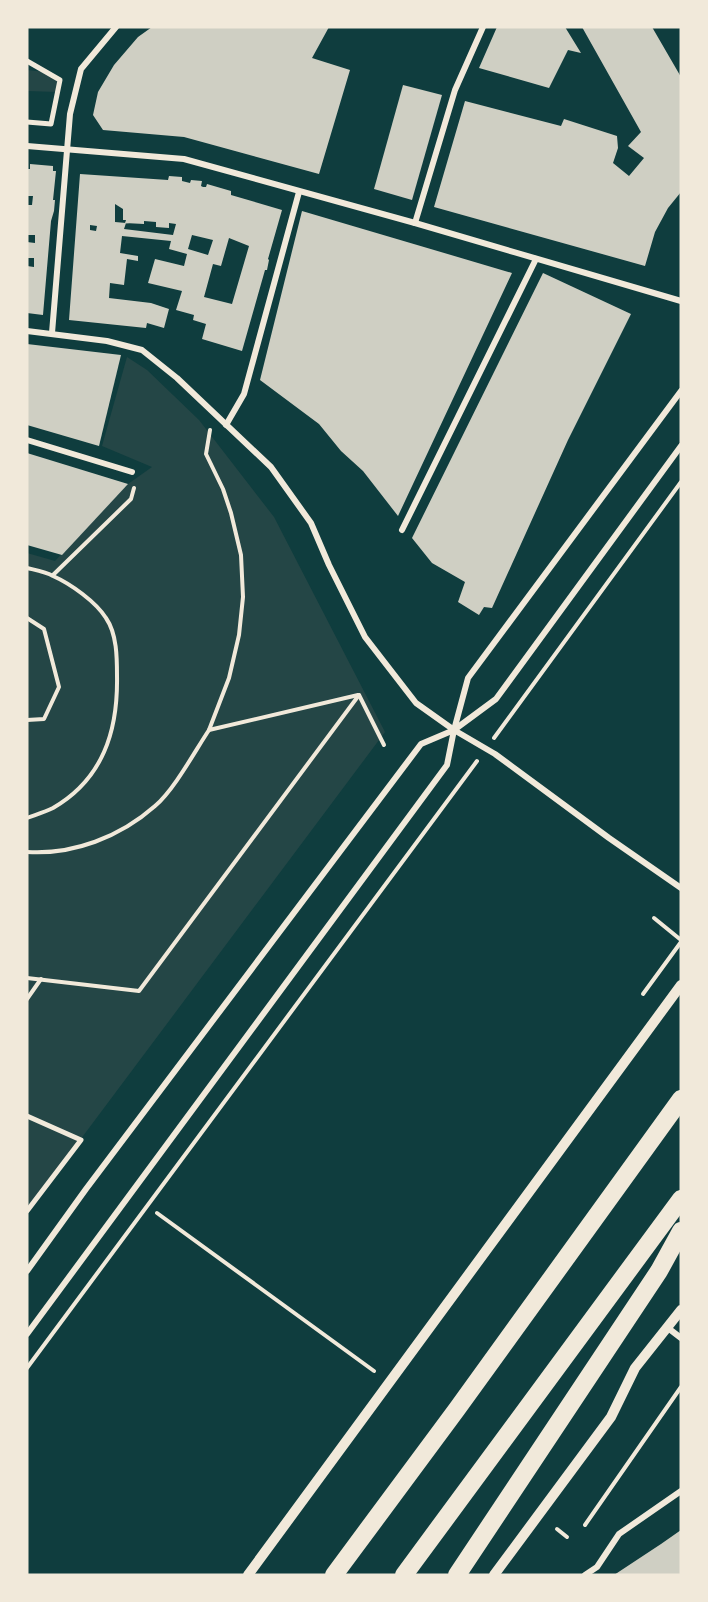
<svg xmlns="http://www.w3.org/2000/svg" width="708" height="1602" font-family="'Public Sans',sans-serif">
<rect width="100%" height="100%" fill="#0f3d3e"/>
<!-- green -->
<g fill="#244646">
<path d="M27,70L46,72L60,80L58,92L27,91Z"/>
<path d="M127,357L147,370L199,420L274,517L385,732L27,1211V553L55,561L128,484L152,467L102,446Z"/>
</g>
<!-- building -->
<g fill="#cfcfc3" fill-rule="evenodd">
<path d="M152,27H329L312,58L350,70L319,174L184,137L103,130L93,115L98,92L114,65L138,37Z"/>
<path d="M497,27H565L581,53L568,50L549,88L479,68Z"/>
<path d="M582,27H652L681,77V192L668,208L655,232L645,266L434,207L465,101L561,126L564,119L617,136L618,148L613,163L629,176L644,158L628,146L641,132Z"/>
<path d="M403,85L442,95L412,200L374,189Z"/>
<path d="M30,164L53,166V171H56L53,200H55L54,211L51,221L43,315L27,313V266L34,267V258H27V242L35,243V235H27V205H32L33,196H27V169H30Z"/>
<path d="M80,174L168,180L169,176L182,177V181L190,183L191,180L202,181L201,186L203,187H206L207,184L231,191V195L282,210L268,259L269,260L267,270H265L242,351L202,339L206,324L193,320L194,315L176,310L182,291L148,283L155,259L184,266L187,254L169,249L171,241L122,236L120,253L138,256V261L127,259L124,285L110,283L109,298L151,303L169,309L164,328L147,323L146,328L69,320ZM115,204L123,209V220H126L125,223L144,224V221L156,222V227L169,228V223L176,224L173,235L124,229L126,223L115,222ZM90,225L97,226L96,231L90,230ZM192,235L213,240L208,255L188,249ZM229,238L249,246L232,304L204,297L213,264L221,266Z"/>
<path d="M302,211L512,273L398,516L363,471L341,451L319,424L260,380Z"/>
<path d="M543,273L631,314L568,440L492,608L484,607L479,615L458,602L465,582L432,563L412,538Z"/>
<path d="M27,344L121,355L99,446L27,425Z"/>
<path d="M27,453L128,484L62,555L27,545Z"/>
<path d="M681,1530V1575H614L661,1544Z"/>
</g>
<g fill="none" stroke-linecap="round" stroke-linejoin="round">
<!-- path -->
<g stroke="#f1e9da" stroke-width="4">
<path d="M27,568C35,570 46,572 53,576C71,584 96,602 106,618C117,634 117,658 117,676C118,731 103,779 53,808C45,812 35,815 27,818"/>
<path d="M53,575L131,499L134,488"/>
<path d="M27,618L44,629L59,687L44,719L27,720"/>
<path d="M359,695L384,745"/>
<path d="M209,730L229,678L239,635L243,597L241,555L231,513L223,489L206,454L210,430"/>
<path d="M494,738L681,482"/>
<path d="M27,852C73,855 120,837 155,806C174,790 195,751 209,730L358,695"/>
<path d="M654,918L681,940"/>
<path d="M27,978L139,991L359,695"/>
<path d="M643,994L681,942"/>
<path d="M27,999L41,979"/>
<path d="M157,1213L374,1371"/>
<path d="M27,1368L477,761"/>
<path d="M585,1525L681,1387"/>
<path d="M557,1529L567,1537"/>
</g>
<!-- pedestrian -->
<g stroke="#f1e9da" stroke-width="5">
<path d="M27,61L60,80L51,124L27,122"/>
<path d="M27,1116L81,1140L27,1211"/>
</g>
<!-- minor -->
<g stroke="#f1e9da" stroke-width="6">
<path d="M27,146L184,159L415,223L681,301"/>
<path d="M415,223L455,90L483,27"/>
<path d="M27,331L107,341L142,350L177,378L271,467L311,523L329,565L365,637L416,703L454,730L495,754L609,838L681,888"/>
<path d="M52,333L70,114L81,69L116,27"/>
<path d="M226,425L244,394L299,192"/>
<path d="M27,440L132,472"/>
<path d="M402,530L536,259"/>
<path d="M27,1271L86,1189L421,744L454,730L496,699L681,446"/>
<path d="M668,1328L681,1338"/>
<path d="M27,1334L447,765L454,730L468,678L681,391"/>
<path d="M585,1575L597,1567L619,1534L681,1491"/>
</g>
<!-- tertiary -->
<g stroke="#f1e9da" stroke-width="10">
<path d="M248,1575L681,985"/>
<path d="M494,1575L611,1417L635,1368L681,1310"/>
</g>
<!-- motorway -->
<g stroke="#f1e9da" stroke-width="18">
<path d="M334,1575L457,1409L681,1099"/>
<path d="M404,1575L681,1199"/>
<path d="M457,1575L659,1271L681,1231"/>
</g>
</g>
<!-- border -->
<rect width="708" height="1602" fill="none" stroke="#f1e9da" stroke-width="57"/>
</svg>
